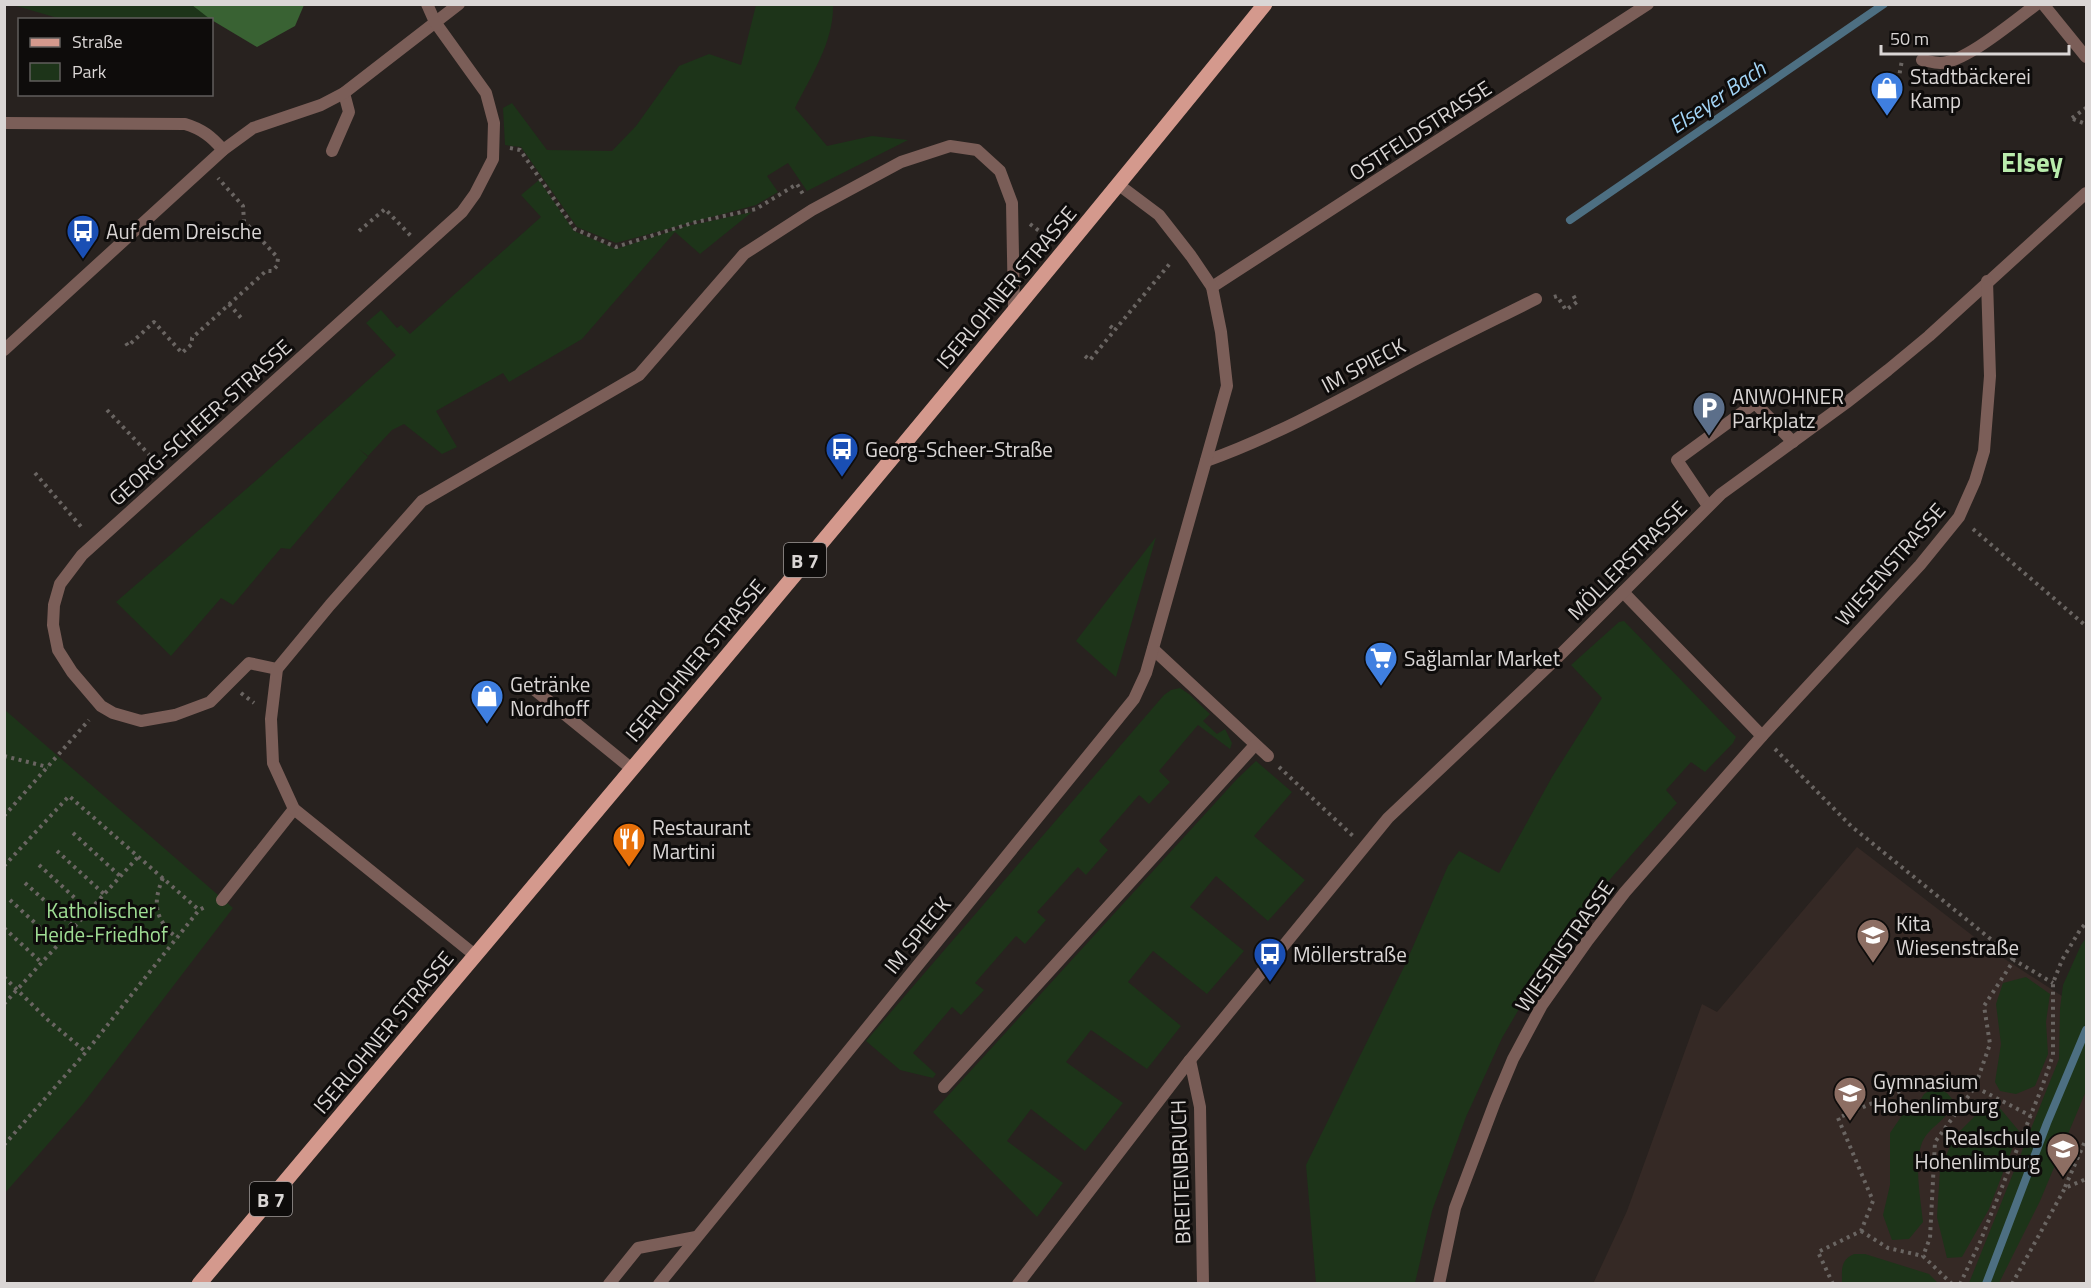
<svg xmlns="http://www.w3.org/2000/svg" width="2091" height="1288" font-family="'Titillium Web',sans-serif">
<rect width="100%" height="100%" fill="#28221f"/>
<!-- built -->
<g fill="#352925">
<path d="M1857,847L1994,952L2065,998V1060L1977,1283L1593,1284L1627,1211L1702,1004L1717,1012Z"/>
<path d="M2086,1072V1283H1991Z"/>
</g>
<!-- green -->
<g fill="#1d3419">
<path d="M13,5H223L212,22V20L61,19Z"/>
<path d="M756,5H833C834,42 811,76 795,108L827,146L872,136L908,140L807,191L788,163L767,176L778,192L756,205L616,243L577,227L521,147L505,145L503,108L512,103L547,150L612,151L636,126L679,66L709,54L741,65Z"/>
<path d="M539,180L574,231L616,249L687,226L752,212L700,254L675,232L582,339L509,382L503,373L436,411L457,447L442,454L404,424L392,430L368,456L359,449L368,457L290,549L281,548L233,605L221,598L171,656L116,602L259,478L396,355L366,323L381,310L397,328L401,325L410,334L541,217L521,195Z"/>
<path d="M1156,537L1116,677L1076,641Z"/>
<path d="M1624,621L1736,737L1733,743L1705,772L1691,762L1666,790L1677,803L1598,893L1543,968L1502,1038L1466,1117L1432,1211L1415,1283H1316L1306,1165L1405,965L1448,866L1459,851L1499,873L1552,777L1602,698L1571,665L1619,622Z"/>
<path d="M1180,688L1189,694L1210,714L1203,721L1217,734L1225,729L1232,743L1230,749L1198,725L1159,771L1170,782L1149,804L1139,795L1099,841L1108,850L1086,875L1078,867L1037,912L1046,920L1025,944L1016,936L975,983L984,990L961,1015L952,1007L913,1053L936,1074L933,1078L900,1070L866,1041L1164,695L1171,690Z"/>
<path d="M5,710L233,908L82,1105L5,1193Z"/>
<path d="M1256,761L1292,792L1254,836L1305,880L1268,921L1216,876L1190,907L1244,951L1207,994L1153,951L1128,982L1181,1026L1147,1069L1091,1030L1066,1062L1123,1103L1085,1151L1031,1109L1007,1141L1063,1183L1037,1217L933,1112L1237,779Z"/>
<path d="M2086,938V1091L2040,1201L1999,1283H1969L2059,1059L2060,1009L2063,985L2081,945Z"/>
<path d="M2026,977L2050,994L2046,1022L2048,1054L2035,1086L2016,1094L2000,1091L1995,1082L2001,1044L1996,1004L2003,983Z"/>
<path d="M1935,1087L1947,1093L1953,1100C1947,1121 1936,1122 1925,1137C1912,1156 1921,1200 1923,1222L1909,1239L1892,1240L1883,1215L1890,1185V1133L1903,1114L1917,1106L1924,1094Z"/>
<path d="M1999,1107L2019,1131L1989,1209L1962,1257L1947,1258L1937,1217L1940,1170L1954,1137L1980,1111Z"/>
<path d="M1854,1254H1865L1929,1274L1938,1283H1842C1842,1270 1840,1260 1854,1254Z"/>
</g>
<!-- forest -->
<path fill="#396233" d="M192,5H304L295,26L257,47L210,19Z"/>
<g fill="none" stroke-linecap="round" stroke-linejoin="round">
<!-- stream -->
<g stroke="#4d6f82" stroke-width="8">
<path d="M1570,220L1884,4"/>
<path d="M1986,1284L2047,1123L2086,1030"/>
</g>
<!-- path -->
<g stroke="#6a6562" stroke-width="4" stroke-dasharray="3 4.5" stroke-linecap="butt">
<path d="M1897,88L1902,60"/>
<path d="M2072,118L2086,108"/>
<path d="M2073,119L2086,124"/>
<path d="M510,148L520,150L575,229L616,247L692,223L756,209L797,184L804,196"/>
<path d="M1030,224L1050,239"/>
<path d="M359,231L385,209L411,236"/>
<path d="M1554,297L1557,296L1566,310L1577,302L1573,295"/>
<path d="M229,304L242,319"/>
<path d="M1110,326L1115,330"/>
<path d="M126,343L128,346L154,322L182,353L192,344V338L266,271H272L277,266L278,258L244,221L243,206L218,178"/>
<path d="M1085,356L1090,360L1172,261"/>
<path d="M107,410L158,464"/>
<path d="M35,473L83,529"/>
<path d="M1973,529L2086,626"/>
<path d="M241,693L254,703"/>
<path d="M1775,749L1851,826L1993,941L2014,960"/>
<path d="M4,756L48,767"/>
<path d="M1279,767L1353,836"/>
<path d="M4,816L89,720"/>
<path d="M73,833L120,876"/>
<path d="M57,851L104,894"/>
<path d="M39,865L89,911"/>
<path d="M4,866L69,796L199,910"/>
<path d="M163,878C152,903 155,920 177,938"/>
<path d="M25,883L74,927"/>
<path d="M10,900L58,944"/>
<path d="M4,928L42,963"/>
<path d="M4,977L48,1020L86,1052"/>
<path d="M4,1004L138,857"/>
<path d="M4,1145L86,1052L199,910L207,906"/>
<path d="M2065,1187L2086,1139"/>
<path d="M1861,1231L1888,1248L1923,1256"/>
<path d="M1833,1284L1818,1252L1861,1231L1873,1201L1838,1118L1921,1082L1975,1087L1990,1044L1984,1006L2014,960L2053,983"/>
<path d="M1952,1284L1923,1256L1930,1238L1935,1142L1975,1087L2031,1116"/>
<path d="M1960,1284L1980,1242L2042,1087L2053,1055V983L2062,960L2080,930L2086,923"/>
<path d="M2012,1284L2065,1188L2086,1179"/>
</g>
<!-- service -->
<g stroke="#7b5e58" stroke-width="12">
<path d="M1922,60C1928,61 1934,63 1940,63C1965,63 2016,19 2037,4"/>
<path d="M332,151L349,112L344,93"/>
<path d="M1708,506L1677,460L1755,403L1793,442"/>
<path d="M535,690L632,769"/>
<path d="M222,900L294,809"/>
</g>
<!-- minor -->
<g stroke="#7b5e58" stroke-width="12">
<path d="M2043,4L2086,57"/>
<path d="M4,123L185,124C202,129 212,137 223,150"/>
<path d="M1212,287L1648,4"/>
<path d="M4,350L223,150L253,128L321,105L344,93L459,4"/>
<path d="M1206,461C1276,436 1340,400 1405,365C1448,342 1492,321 1536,299"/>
<path d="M1623,592L1762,736"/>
<path d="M1153,649L1268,756"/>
<path d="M277,669L249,663L210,702L175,715L141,721L113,713L101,706L72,672L58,650L53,625L54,605L60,584L82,555L462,212L475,194L493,159L494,123L486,93L435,22L427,4"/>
<path d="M476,956L294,809L273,763L271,719L277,669L330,605L422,501L639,375L744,254L812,210L901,162L950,146L977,150L1000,171L1012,203L1014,309"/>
<path d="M1190,1060L1200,1107L1203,1284"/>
<path d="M944,1087L1255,745"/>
<path d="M609,1284L638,1248L696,1237"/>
<path d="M659,1284L1134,699L1146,673L1227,386L1221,332L1212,287L1191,256L1159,215L1119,185"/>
<path d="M1018,1284L1190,1060L1388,818L1554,661L1721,494L1846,403L1888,370L1929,336L2086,193"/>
<path d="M1439,1284L1455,1208L1495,1102L1513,1059L1542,1005L1588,940L1625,892L1762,736L1920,565L1959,517L1975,481L1984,451L1990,376L1987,281"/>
</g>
<!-- primary -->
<path stroke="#d4998d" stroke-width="15" d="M199,1284C556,858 916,436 1265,4"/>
</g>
<!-- icons -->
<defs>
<g id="shop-pin" transform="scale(1.725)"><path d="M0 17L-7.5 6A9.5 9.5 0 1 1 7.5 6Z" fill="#3f7fe0" stroke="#0e0c0b"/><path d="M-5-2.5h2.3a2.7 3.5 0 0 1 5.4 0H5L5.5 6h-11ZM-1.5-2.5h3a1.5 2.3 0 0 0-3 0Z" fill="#fff"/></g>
<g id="bus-pin" transform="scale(1.725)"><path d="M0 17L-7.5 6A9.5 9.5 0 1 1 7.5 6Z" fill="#1a4fb4" stroke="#0e0c0b"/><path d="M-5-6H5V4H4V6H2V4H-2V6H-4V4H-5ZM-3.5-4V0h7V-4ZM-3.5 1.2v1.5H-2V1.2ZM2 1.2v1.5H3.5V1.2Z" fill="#fff"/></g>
<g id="parking-pin" transform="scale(1.725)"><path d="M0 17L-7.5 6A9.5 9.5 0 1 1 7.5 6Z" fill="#5c6f8a" stroke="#0e0c0b"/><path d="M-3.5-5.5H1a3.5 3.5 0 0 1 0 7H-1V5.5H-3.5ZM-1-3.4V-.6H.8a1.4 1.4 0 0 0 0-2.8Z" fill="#fff"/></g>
<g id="supermarket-pin" transform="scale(1.725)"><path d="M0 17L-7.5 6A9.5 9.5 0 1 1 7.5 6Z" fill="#3f7fe0" stroke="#0e0c0b"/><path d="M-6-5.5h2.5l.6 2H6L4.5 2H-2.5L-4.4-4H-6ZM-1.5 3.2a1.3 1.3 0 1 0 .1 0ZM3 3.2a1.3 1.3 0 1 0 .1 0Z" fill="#fff"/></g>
<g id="restaurant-pin" transform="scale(1.725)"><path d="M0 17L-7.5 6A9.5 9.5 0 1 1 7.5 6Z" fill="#e8710a" stroke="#0e0c0b"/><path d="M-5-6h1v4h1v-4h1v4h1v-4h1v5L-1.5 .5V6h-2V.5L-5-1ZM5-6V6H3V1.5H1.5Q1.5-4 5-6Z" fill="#fff"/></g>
<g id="school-pin" transform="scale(1.725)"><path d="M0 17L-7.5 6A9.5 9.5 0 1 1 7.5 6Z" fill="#8d6e63" stroke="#0e0c0b"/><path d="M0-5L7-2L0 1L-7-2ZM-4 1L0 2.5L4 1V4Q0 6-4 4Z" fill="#fff"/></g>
</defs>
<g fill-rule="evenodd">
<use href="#shop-pin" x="1887" y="88"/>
<use href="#bus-pin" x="83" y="231"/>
<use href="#parking-pin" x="1709" y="408"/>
<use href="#bus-pin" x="842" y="449"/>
<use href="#supermarket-pin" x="1381" y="658"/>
<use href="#shop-pin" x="487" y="696"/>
<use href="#restaurant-pin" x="629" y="839"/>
<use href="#school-pin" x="1873" y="935"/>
<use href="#bus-pin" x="1270" y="954"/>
<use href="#school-pin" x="1850" y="1093"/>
<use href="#school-pin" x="2063" y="1149"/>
</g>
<g text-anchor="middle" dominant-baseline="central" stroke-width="6" stroke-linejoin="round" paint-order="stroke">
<!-- shield labels -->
<g fill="#0e0c0b" stroke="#9d9998" stroke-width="1.5">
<rect x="784" y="543" width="42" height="34" rx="4.5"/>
<rect x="250" y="1182" width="42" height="34" rx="4.5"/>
</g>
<g font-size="20" font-weight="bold" fill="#dad6d5">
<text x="805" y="560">B 7</text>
<text x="271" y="1199">B 7</text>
</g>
<!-- poi labels -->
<g font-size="21" fill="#dad6d5" stroke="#0e0c0b" text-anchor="start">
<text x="1910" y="76">Stadtbäckerei<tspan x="1910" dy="24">Kamp</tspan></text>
<text x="106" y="231">Auf dem Dreische</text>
<text x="1732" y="396">ANWOHNER<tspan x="1732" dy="24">Parkplatz</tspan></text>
<text x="865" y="449">Georg-Scheer-Straße</text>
<text x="1404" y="658">Sağlamlar Market</text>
<text x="510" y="684">Getränke<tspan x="510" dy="24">Nordhoff</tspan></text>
<text x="652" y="827">Restaurant<tspan x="652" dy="24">Martini</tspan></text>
<text x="1896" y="923">Kita<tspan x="1896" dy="24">Wiesenstraße</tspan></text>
<text x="1293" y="954">Möllerstraße</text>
<text x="1873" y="1081">Gymnasium<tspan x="1873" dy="24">Hohenlimburg</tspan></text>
<text x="2040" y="1137" text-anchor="end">Realschule<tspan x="2040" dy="24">Hohenlimburg</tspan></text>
</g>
<!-- street labels -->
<g font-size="21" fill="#dad6d5" stroke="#0e0c0b">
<text transform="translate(1420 130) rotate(-33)">OSTFELDSTRASSE</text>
<text transform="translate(1006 287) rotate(-50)">ISERLOHNER STRASSE</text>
<text transform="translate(1363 365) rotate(-28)">IM SPIECK</text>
<text transform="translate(200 422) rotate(-42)">GEORG-SCHEER-STRASSE</text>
<text transform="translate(1627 560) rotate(-45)">MÖLLERSTRASSE</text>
<text transform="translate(1890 564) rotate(-49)">WIESENSTRASSE</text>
<text transform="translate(695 660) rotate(-50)">ISERLOHNER STRASSE</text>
<text transform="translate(917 935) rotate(-51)">IM SPIECK</text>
<text transform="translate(1564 946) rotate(-55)">WIESENSTRASSE</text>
<text transform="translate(383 1032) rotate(-50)">ISERLOHNER STRASSE</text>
<text transform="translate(1180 1172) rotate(-92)">BREITENBRUCH</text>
</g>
<!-- park labels -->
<g font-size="21" fill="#9fdd94" stroke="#0e0c0b">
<text x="101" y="910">Katholischer<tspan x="101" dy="24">Heide-Friedhof</tspan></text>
</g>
<!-- water labels -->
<g font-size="22" font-style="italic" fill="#a2d4f6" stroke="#0e0c0b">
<text transform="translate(1717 97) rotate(-34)">Elseyer Bach</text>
</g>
<!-- district labels -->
<g font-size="27" font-weight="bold" fill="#b8ebac" stroke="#0e0c0b">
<text x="2032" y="161">Elsey</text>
</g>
</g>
<!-- border -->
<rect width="2091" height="1288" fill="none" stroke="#dad6d5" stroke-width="12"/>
<!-- legend -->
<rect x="18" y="18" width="195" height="78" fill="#0e0c0b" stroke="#605d5c" stroke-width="1.5"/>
<rect x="30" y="38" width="30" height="9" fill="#d4998d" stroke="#605d5c" stroke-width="1.5"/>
<text x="72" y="48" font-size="18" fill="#dad6d5">Straße</text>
<rect x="30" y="63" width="30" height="18" fill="#1d3419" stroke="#605d5c" stroke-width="1.5"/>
<text x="72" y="78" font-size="18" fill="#dad6d5">Park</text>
<!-- scale -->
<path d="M1881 45v9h188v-9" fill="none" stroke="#dad6d5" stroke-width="3"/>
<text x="1890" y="45" font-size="18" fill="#dad6d5" stroke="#0e0c0b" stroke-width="4.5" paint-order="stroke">50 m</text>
</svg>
